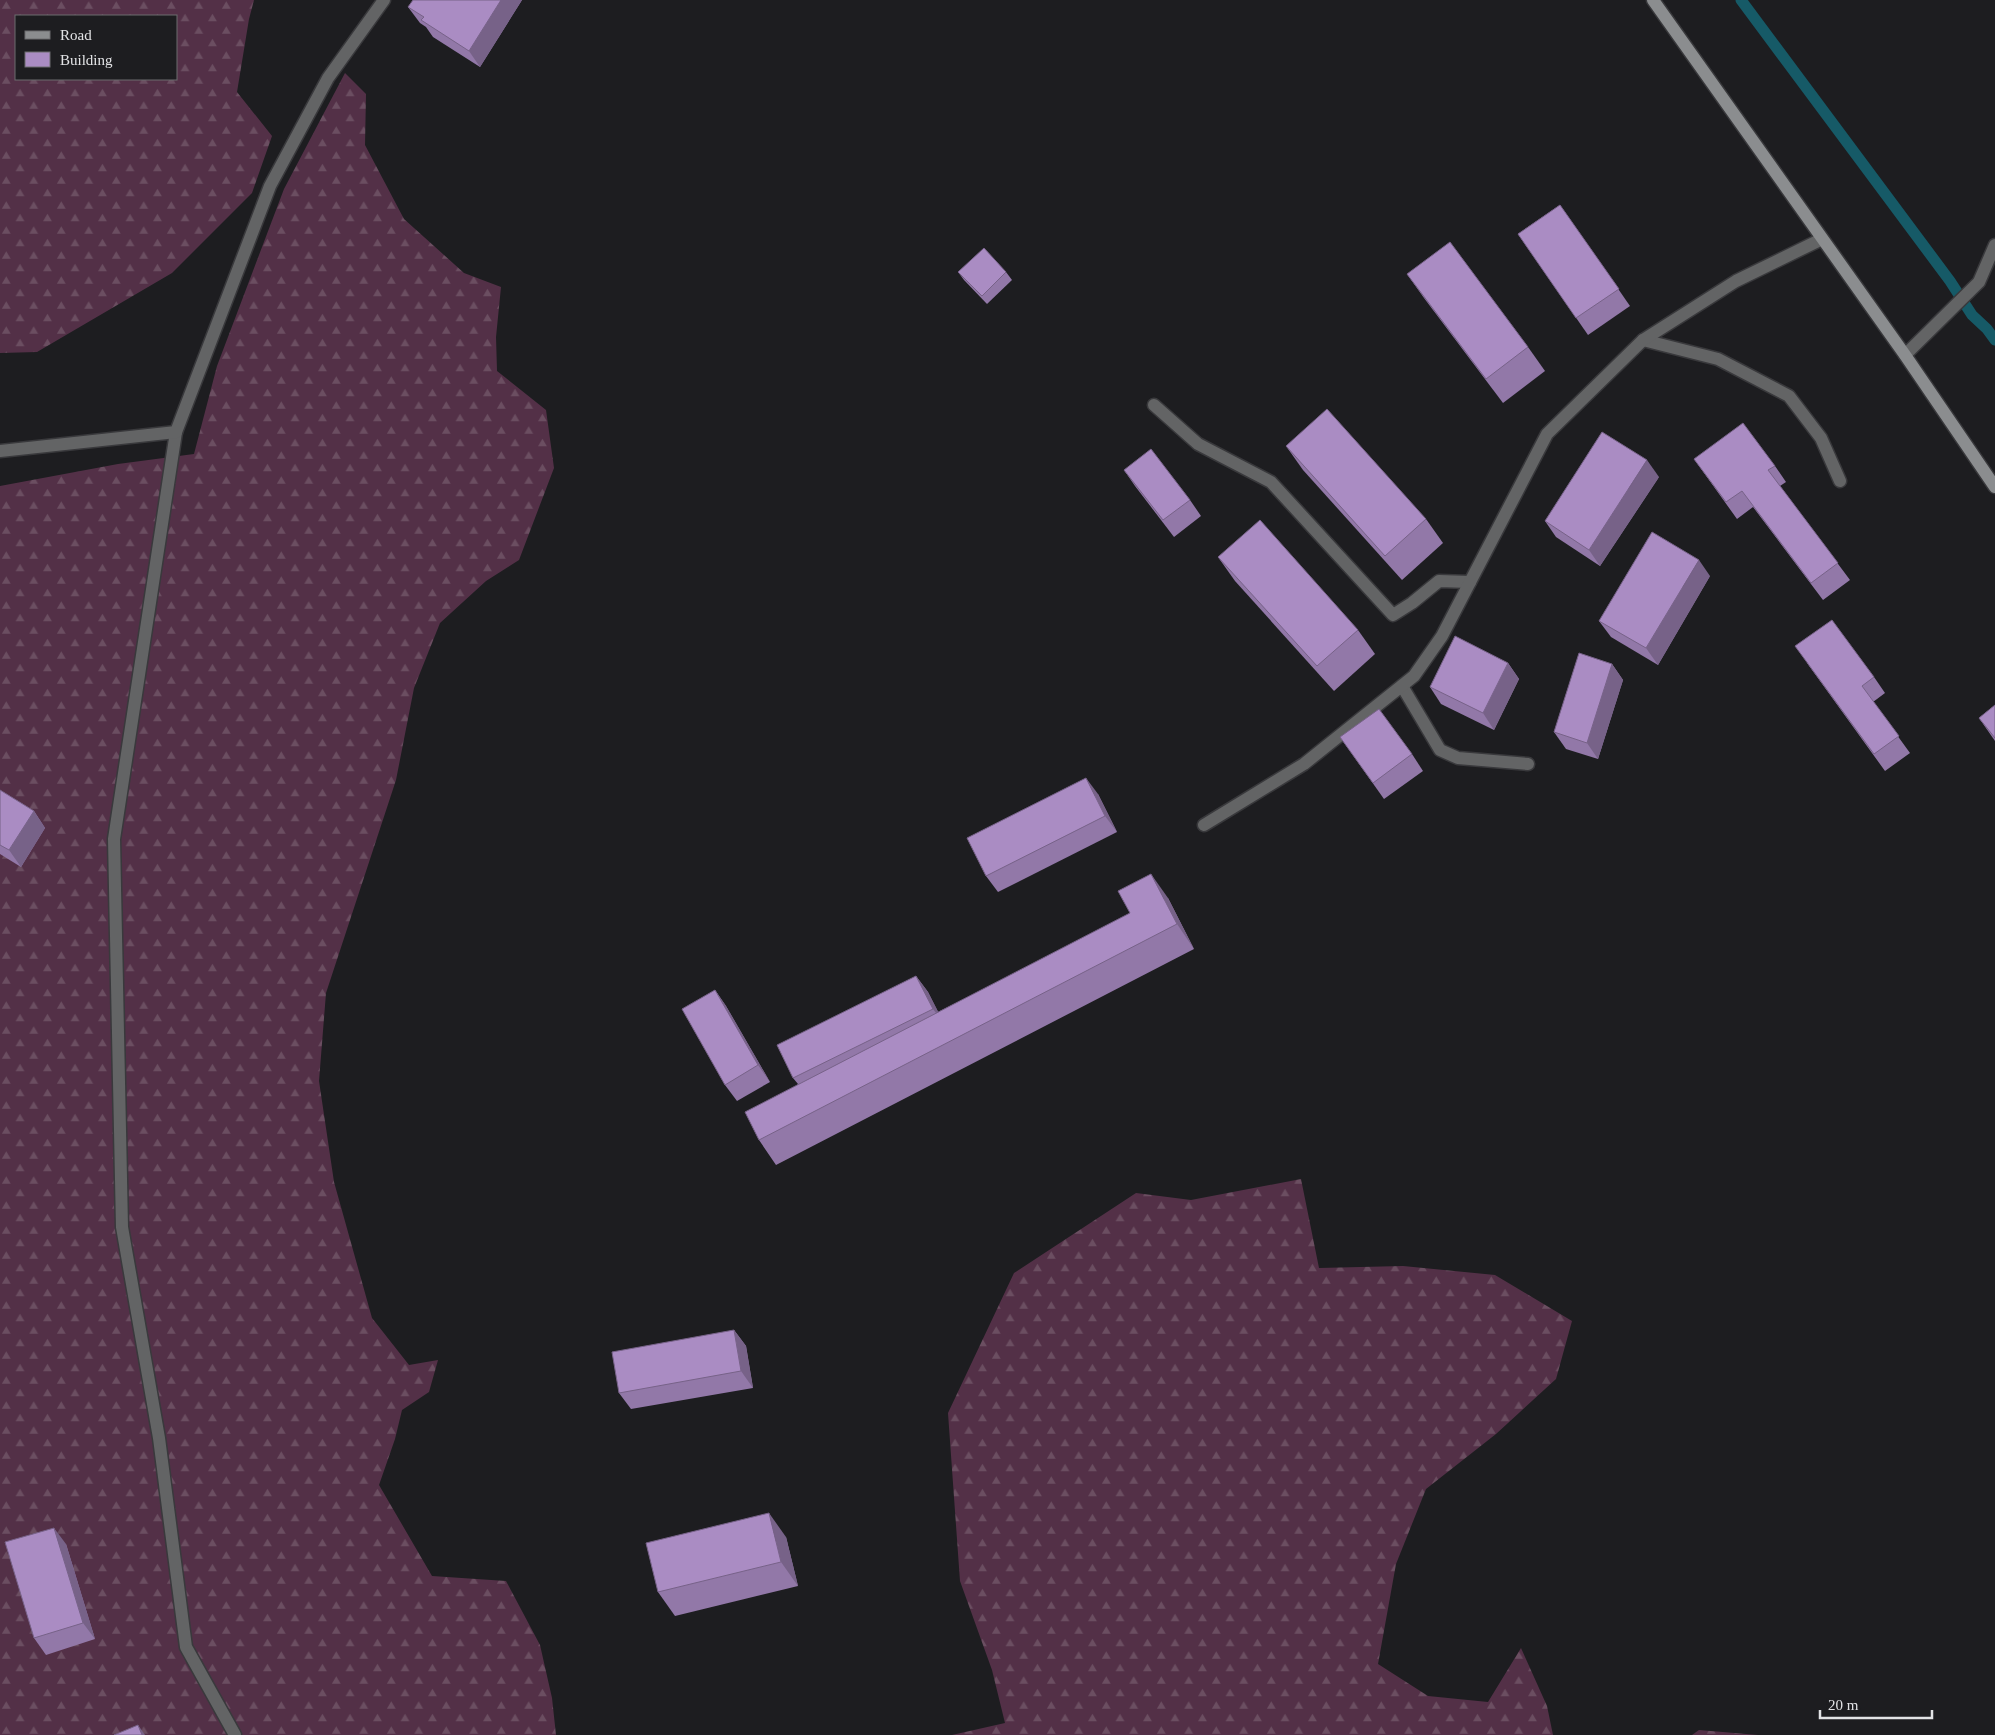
<svg xmlns="http://www.w3.org/2000/svg" width="1995" height="1735" font-family="'Times New Roman',serif">
<defs>
<pattern id="forest-firs" width="22" height="20" patternUnits="userSpaceOnUse" patternTransform="scale(1.25)"><rect width="22" height="20" fill="#533047"/><path d="M5 1l3.5 6h-7zM16 11l3.5 6h-7z" fill="#6b4e61"/></pattern>
</defs>
<rect width="100%" height="100%" fill="#1d1d20"/>
<!-- forest -->
<g fill="url(#forest-firs)" fill-rule="evenodd">
<path d="M0,0H254L249,19L237,92L272,136L252,193L172,273L37,352L0,353ZM16,16H176V79H16Z"/>
<path d="M345,73L366,94L365,145L404,219L464,273L501,287L496,337L497,371L546,410L554,468L519,560L486,581L440,623L414,688L396,780L326,993L319,1081L334,1182L372,1318L409,1365L438,1360L429,1392L402,1410L395,1439L379,1485L432,1576L506,1581L540,1645L552,1698L556,1735H0V486L118,464L194,454L217,366L284,189Z"/>
<path d="M1301,1179L1319,1268L1403,1266L1495,1275L1572,1321L1556,1379L1496,1434L1426,1489L1396,1564L1378,1664L1428,1696L1488,1702L1521,1648L1547,1706L1553,1735H952L1005,1723L992,1670L960,1581L948,1413L1014,1273L1136,1193L1191,1200Z"/>
<path d="M1699,1730L1758,1735H1692Z"/>
</g>
<g fill="none" stroke-linecap="round" stroke-linejoin="round">
<!-- stream -->
<path stroke="#165a67" stroke-width="11" d="M1741,0L1950,281L1972,315L1987,329L1995,340"/>
<!-- service casing -->
<g stroke="#39393c" stroke-width="15">
<g id="service">
<path d="M176,432L114,839L122,1227L159,1438L186,1647L235,1735"/>
<path d="M0,451L176,432L270,186L328,78L384,0"/>
</g>
</g>
<!-- minor casing -->
<g stroke="#39393c" stroke-width="15">
<g id="minor">
<path d="M1643,340L1718,359L1789,396L1821,438L1840,481"/>
<path d="M1905,355L1979,282L1995,245"/>
<path d="M1154,405L1198,444L1271,482L1393,615L1412,603L1439,581L1470,582"/>
<path d="M1402,686L1440,750L1458,758L1528,764"/>
<path d="M1204,825L1304,764L1414,676L1442,636L1547,434L1643,340L1736,281L1822,239"/>
</g>
</g>
<!-- secondary casing -->
<g stroke="#39393c" stroke-width="15">
<path id="secondary" d="M1653,0L1905,355L1995,487"/>
</g>
<!-- service -->
<use href="#service" stroke="#636465" stroke-width="12"/>
<!-- minor -->
<use href="#minor" stroke="#636465" stroke-width="12"/>
<!-- secondary -->
<use href="#secondary" stroke="#8b8d8f" stroke-width="12"/>
</g>
<!-- wall -->
<g fill="#9278a8">
<path d="M522,0L480,67L433,37L426,27L420,23L408,7Z"/>
<path d="M1560,205L1630,306L1588,335L1518,234Z"/>
<path d="M958,272H1006L1012,280L987,304L964,280Z"/>
<path d="M1407,274L1528,347L1545,371L1503,403L1424,298Z"/>
<path d="M1286,446L1426,519L1443,543L1402,580L1303,470Z"/>
<path d="M1694,459L1775,466L1786,482L1780,486L1850,580L1823,600L1753,507L1737,519Z"/>
<path d="M1124,470L1190,500L1201,516L1174,537L1135,486Z"/>
<path d="M1659,477L1600,566L1556,537L1545,521Z"/>
<path d="M1218,557L1358,630L1375,654L1334,691L1235,581Z"/>
<path d="M1710,576L1658,665L1611,637L1599,621Z"/>
<path d="M1508,663L1519,679L1494,730L1441,704L1430,687Z"/>
<path d="M1807,663L1874,677L1885,693L1873,702L1910,753L1885,771Z"/>
<path d="M1612,664L1623,680L1598,759L1566,749L1554,732Z"/>
<path d="M1995,705V741L1979,718Z"/>
<path d="M1340,737L1412,754L1423,771L1384,799Z"/>
<path d="M0,790L34,811L45,828L21,867L0,854Z"/>
<path d="M1098,794L1117,832L998,892L986,876Z"/>
<path d="M1168,898L1194,949L776,1165L759,1140L798,1084L793,1078L916,976L928,992L938,1012Z"/>
<path d="M715,990L726,1006L770,1082L737,1101L725,1085Z"/>
<path d="M734,1330L746,1346L753,1388L631,1409L619,1393Z"/>
<path d="M786,1537L798,1586L675,1616L658,1592Z"/>
<path d="M66,1544L95,1639L46,1655L34,1638Z"/>
</g>
<!-- shaded-wall -->
<g fill="#776288">
<path d="M501,0H522L480,67L469,51Z"/>
<path d="M1647,460L1659,477L1600,566L1589,550Z"/>
<path d="M1699,560L1710,576L1658,665L1646,648Z"/>
<path d="M1508,663L1519,679L1494,730L1483,713Z"/>
<path d="M1612,664L1623,680L1598,759L1587,743Z"/>
<path d="M1086,778L1098,794L1117,832L1105,816Z"/>
<path d="M34,811L45,828L21,867L9,850Z"/>
<path d="M1151,874L1168,898L1194,949L1177,924Z"/>
<path d="M916,976L928,992L945,1025L933,1009Z"/>
<path d="M715,990L726,1006L770,1082L758,1065Z"/>
<path d="M734,1330L746,1346L753,1388L741,1371Z"/>
<path d="M769,1513L786,1537L798,1586L781,1562Z"/>
<path d="M54,1528L66,1544L95,1639L83,1623Z"/>
<path d="M138,1725L145,1735H142Z"/>
</g>
<!-- building -->
<g fill="#aa8cc3" stroke="#776288">
<path d="M413,0H501L469,51L421,20L424,17L408,7Z"/>
<path d="M1560,205L1619,289L1576,318L1518,234Z"/>
<path d="M1450,242L1528,347L1486,379L1407,274Z"/>
<path d="M984,248L1006,272L982,296L958,272Z"/>
<path d="M1327,409L1426,519L1385,556L1286,446Z"/>
<path d="M1743,423L1775,466L1768,470L1838,563L1811,583L1742,491L1726,502L1694,459Z"/>
<path d="M1602,432L1647,460L1589,550L1545,521Z"/>
<path d="M1151,449L1190,500L1163,520L1124,470Z"/>
<path d="M1260,520L1358,630L1317,666L1218,557Z"/>
<path d="M1652,532L1699,560L1646,648L1599,621Z"/>
<path d="M1832,620L1874,677L1862,686L1899,736L1874,754L1795,646Z"/>
<path d="M1455,636L1508,663L1483,713L1430,687Z"/>
<path d="M1579,653L1612,664L1587,743L1554,732Z"/>
<path d="M1995,705V738L1979,718Z"/>
<path d="M1379,709L1412,754L1373,783L1340,737Z"/>
<path d="M1086,778L1105,816L986,876L967,838Z"/>
<path d="M0,790L34,811L9,850L0,845Z"/>
<path d="M1151,874L1177,924L759,1140L745,1112L1130,913L1118,891Z"/>
<path d="M916,976L933,1009L793,1078L777,1045Z"/>
<path d="M715,990L758,1065L725,1085L682,1009Z"/>
<path d="M734,1330L741,1371L619,1393L612,1352Z"/>
<path d="M769,1513L781,1562L658,1592L646,1543Z"/>
<path d="M54,1528L83,1623L34,1638L5,1542Z"/>
<path d="M138,1725L142,1735H114Z"/>
</g>
<!-- legend -->
<rect x="15" y="15" width="162" height="65" fill="#1d1d20" stroke="#6c6c6f"/>
<rect x="25" y="31" width="25" height="8" fill="#8b8d8f" stroke="#6c6c6f"/>
<text x="60" y="40" font-size="15" fill="#e2e3e5">Road</text>
<rect x="25" y="52" width="25" height="15" fill="#aa8cc3" stroke="#6c6c6f"/>
<text x="60" y="65" font-size="15" fill="#e2e3e5">Building</text>
<!-- scale -->
<path d="M1820 1710v8h112v-8" fill="none" stroke="#e2e3e5" stroke-width="2.5"/>
<text x="1828" y="1710" font-size="15" fill="#e2e3e5" stroke="#1d1d20" stroke-width="4" paint-order="stroke">20 m</text>
</svg>
